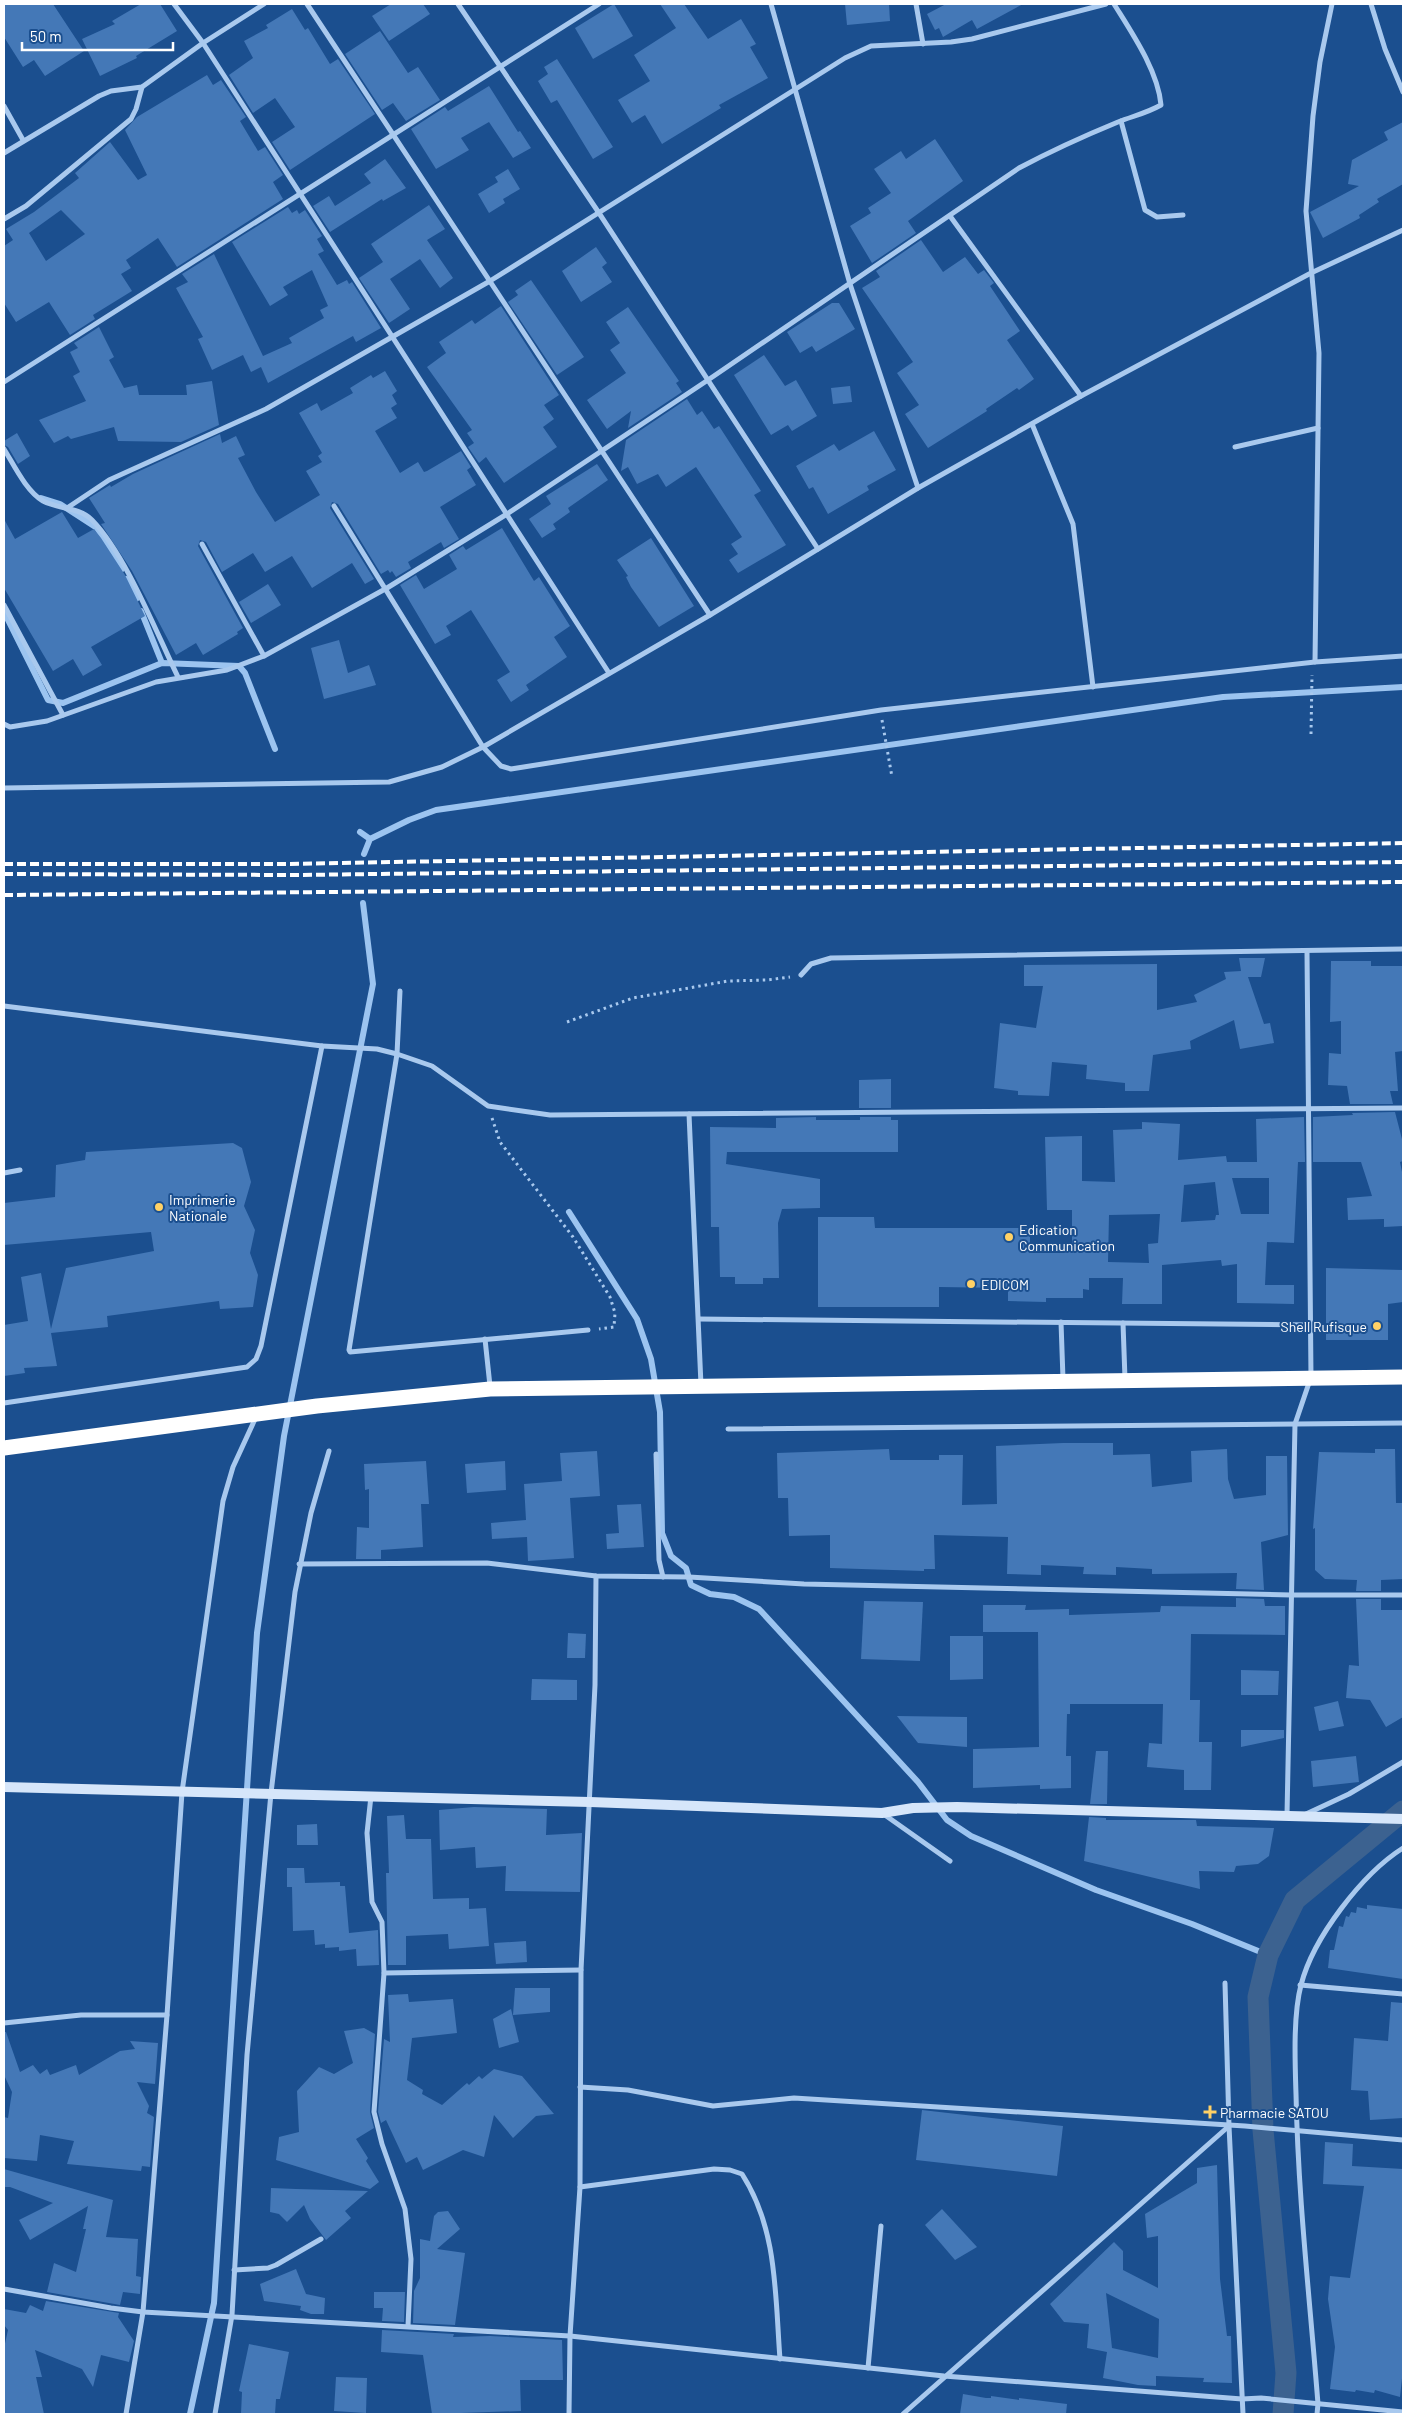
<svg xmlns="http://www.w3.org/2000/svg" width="1407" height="2418" font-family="Barlow,sans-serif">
<rect width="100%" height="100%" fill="#1b4f8f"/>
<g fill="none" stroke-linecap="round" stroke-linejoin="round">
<!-- stream -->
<g stroke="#9cc4f0" stroke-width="6">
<path d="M41,498L60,504L97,528L121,570"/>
<path d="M126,579L136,599"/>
<path d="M141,611L162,663"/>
<path d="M4,612L48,700L63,703L162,663L239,666L245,673L275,749"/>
<path d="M360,832L370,839"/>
<path d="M364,854L370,839L409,820L436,810L1223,697L1403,687"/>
<path d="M569,1212L637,1319L651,1359L660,1412L662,1533L671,1556L686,1568L691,1585L710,1594L734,1597L759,1609L918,1782L947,1820L971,1836L1096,1890L1192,1924L1268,1955"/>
<path d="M190,2414L214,2303L257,1633L284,1436L373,984L363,903"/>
</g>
<!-- canal -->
<path stroke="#3c6290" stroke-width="21" d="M1283,2414L1286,2373L1263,2130L1258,1997L1268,1955L1295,1900L1403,1811"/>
</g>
<!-- building -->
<g fill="#4478b7" fill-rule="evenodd">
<path d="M4,4H53L84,51L45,76L34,60L23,67L4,37Z"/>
<path d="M141,4H160L177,31L136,56L137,58L100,76L82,39L115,24L112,21Z"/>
<path d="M391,4H423L430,14L389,41L372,16Z"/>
<path d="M614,4L633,36L593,59L575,28Z"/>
<path d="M660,4H684L708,39L741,19L756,44L750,47L768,78L719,105L721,108L662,144L645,115L632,123L618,100L650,81L634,55L676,28Z"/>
<path d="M845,4H889L890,21L847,25Z"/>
<path d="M946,4H1023L977,29L972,20L943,37L939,28L935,30L927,14Z"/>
<path d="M292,9L305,30L308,28L330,64L338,59L375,114L290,170L272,142L295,127L275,98L253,113L229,75L253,58L244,41L268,28L266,25Z"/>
<path d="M380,31L408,73L418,67L440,100L406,121L393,103L382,110L345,54Z"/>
<path d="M557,59L613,147L593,159L557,100L551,103L538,81L548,74L544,67Z"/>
<path d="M207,75L213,85L221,80L246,117L240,121L258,151L265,147L283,175L273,182L283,199L177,267L158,238L126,260L131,268L121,274L132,291L93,315L95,319L70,335L49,302L16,322L4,303V246L13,240L6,229L34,212L79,178L75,173L110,142L138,180L147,175L125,130L137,117ZM61,210L85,234L46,261L29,233Z"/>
<path d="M489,86L518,132L520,131L531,148L513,158L489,122L461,138L469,150L436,169L411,129L445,107L448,111Z"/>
<path d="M1403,122V184L1377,199L1379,202L1359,215L1360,218L1323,238L1310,212L1359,186L1348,184L1352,160L1388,140L1384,132Z"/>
<path d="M935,139L963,181L908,221L916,233L872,263L850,226L871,213L868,208L891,193L874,169L901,151L906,159Z"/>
<path d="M385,159L406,188L383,201L382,199L330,232L313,206L329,196L335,206L371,183L364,174Z"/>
<path d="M508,169L520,189L503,199L505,203L489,213L478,194L498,182L495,177Z"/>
<path d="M429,205L445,229L427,240L453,278L440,288L420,259L390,279L410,309L389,323L359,278L383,262L371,244Z"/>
<path d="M288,207L292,213L297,210L299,214L305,210L322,236L317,239L324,251L318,254L337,285L347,280L349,284L352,282L381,328L356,342L353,336L268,383L261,367L251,372L243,355L212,370L198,339L203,337L176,288L188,282L182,274L214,254L263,356L292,343L289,338L324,318L320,310L328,306L312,270L283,287L288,295L270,306L232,242Z"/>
<path d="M921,240L943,272L965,257L978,274L984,270L994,283L990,286L1020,331L1007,340L1034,379L1019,390L1017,388L986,409L987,411L928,448L905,414L919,405L897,373L913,362L862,288L880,277L876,271Z"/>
<path d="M596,247L607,263L602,267L612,282L581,302L562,271Z"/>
<path d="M531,280L584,357L557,375L508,302L518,295L515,291Z"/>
<path d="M832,303H839L855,329L816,352L812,346L800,353L787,332Z"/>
<path d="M501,306L559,395L544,405L554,419L543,427L557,447L504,483L486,457L479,463L468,447L474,443L467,433L472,430L427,367L446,353L439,342L472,320L475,324Z"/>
<path d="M628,307L679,381L676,383L682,392L628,428L631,411L607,429L587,400L626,373L610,350L620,343L606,322Z"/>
<path d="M99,327L114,357L109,360L124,388L137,385L139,395H187L186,385L212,381L219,425L181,442L118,441L114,427L71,439L68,436L54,443L39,420L86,401L73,376L80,372L70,352L78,348L74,343Z"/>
<path d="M764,355L785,386L796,380L817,416L792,431L788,425L771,435L734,375Z"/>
<path d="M385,371L397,391L392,395L397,404L391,408L397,418L375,431L400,473L418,462L424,472L427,471L461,451L471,467L467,470L476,485L440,507L459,539L444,548L441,542L408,562L411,568L396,577L392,571L390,573L388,570L381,574L338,504L332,502L330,508L374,579L365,584L352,563L312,588L292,556L265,572L253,553L222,572L206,542L200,540L198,546L243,628L237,632L238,634L203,655L196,643L176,655L132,571L101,524L105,523L89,498L110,485L111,487L133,474L220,434L222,443L236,436L245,455L238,458L256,492L275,522L320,495L306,471L322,462L318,456L322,453L299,413L317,403L321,411L353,393L350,388L371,375L373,378Z"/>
<path d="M850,386L852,402L833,404L831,388Z"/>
<path d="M687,399L697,415L702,411L714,429L719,426L761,491L754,495L786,545L738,573L729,560L738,554L731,544L742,537L696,467L666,487L658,474L637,484L628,467L621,471L626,440Z"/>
<path d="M874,431L896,470L867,486L869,490L828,514L813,487L809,489L796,466L834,444L839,451Z"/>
<path d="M17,433L30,456L18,464L8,447L4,445V441Z"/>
<path d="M597,464L608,480L568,508L570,512L553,524L556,529L542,538L529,519L551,504L546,496Z"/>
<path d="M62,512L78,538L94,529L101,538L125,575L145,616L91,647L102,665L83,676L73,659L53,671L4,588V519L15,539Z"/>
<path d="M502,528L534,581L539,577L570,626L554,637L567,657L526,685L529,690L511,702L497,680L510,672L471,610L446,626L451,635L435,644L400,585L416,575L424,589L457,569L449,555L463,546L466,550Z"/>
<path d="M651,538L694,606L659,627L631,587L626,577L628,576L617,560Z"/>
<path d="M268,584L281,605L251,623L239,602Z"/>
<path d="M339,640L348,673L369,665L376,685L324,699L311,648Z"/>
<path d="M1239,958H1265L1261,977H1248L1264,1024L1270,1023L1274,1043L1240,1049L1234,1020L1190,1041L1191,1049L1153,1055L1149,1091H1125V1083L1086,1079L1087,1065L1052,1062L1049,1096L1018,1095V1091L994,1088L1000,1023L1036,1028L1043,986H1024V965L1157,964V1010L1197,1002L1194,995L1226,979L1224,972L1241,971Z"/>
<path d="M1331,961H1371V966H1403V1051L1395,1052L1398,1091H1390L1393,1104H1350L1347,1086L1328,1085L1329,1053L1341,1054V1021L1330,1022Z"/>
<path d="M891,1079V1108H859V1080Z"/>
<path d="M1395,1112L1403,1143V1161L1400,1162L1403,1177V1226L1384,1227V1219L1348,1220L1347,1198L1372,1196L1361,1162H1313V1117L1353,1115L1352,1113Z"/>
<path d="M816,1117V1120H860V1117H891V1120H898V1152H727L726,1164L820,1179V1208L782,1209L778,1223L779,1278H763V1284H735V1277H720L719,1227H711L710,1127L776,1128V1118Z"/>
<path d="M1304,1117L1305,1162H1298L1294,1243L1267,1242L1265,1285H1294V1304L1237,1303V1264L1222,1266L1221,1260L1162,1265V1304H1122L1123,1278H1089V1290L1083,1289V1298H1046V1302L1008,1301V1288L939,1287V1307H818V1217H874L875,1228H1030V1253H1062V1244H1072V1210H1047L1045,1137L1082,1136V1181L1115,1182L1113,1130L1142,1129V1122L1180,1124L1178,1160L1226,1156L1227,1162H1257L1256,1119ZM1232,1178H1269V1214H1241ZM1215,1182L1219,1215H1216L1215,1220L1181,1222L1184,1185ZM1160,1214L1158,1243L1148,1244L1149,1263L1108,1262L1109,1215Z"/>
<path d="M233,1143L242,1148L251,1182L244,1206L255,1230L250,1253L258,1275L253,1307L220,1309L219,1301L107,1316L108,1327L51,1333L57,1366L24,1368L25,1373L4,1376V1325L28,1321L21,1277L41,1273L51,1329L66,1268L154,1251L151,1232L4,1245V1203L55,1197L56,1165L85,1160L86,1152Z"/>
<path d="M1326,1268L1403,1270V1302L1388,1304V1340H1326Z"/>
<path d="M1063,1443H1113V1455L1150,1454L1152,1487L1192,1482L1191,1451L1227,1449L1228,1479L1234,1499L1266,1495V1456H1287L1288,1535L1261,1542L1264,1590L1236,1589L1237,1573L1152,1574V1569L1116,1567V1575L1083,1574L1084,1567L1041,1565V1575L1007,1574L1008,1537L934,1535L935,1569H924V1571L830,1568V1535L789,1536L788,1498H778L777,1453L889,1449L890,1460H939V1455H963L962,1505L997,1504L996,1446Z"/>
<path d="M1375,1449H1395L1396,1503H1403V1579L1381,1580V1591H1356L1357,1580L1325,1579L1315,1570V1528L1313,1529L1319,1452L1375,1453Z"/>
<path d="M597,1451L600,1496L570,1498L574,1558L528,1561L527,1537L492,1539L491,1523L526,1520L524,1484L562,1481L560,1453Z"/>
<path d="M426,1461L429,1504H421L423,1547L381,1550V1559H356L357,1527L369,1528V1489L365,1490L364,1464Z"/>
<path d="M505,1461L506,1490L467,1493L465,1464Z"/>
<path d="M641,1504L644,1547L607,1549L606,1534L619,1533L617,1505Z"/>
<path d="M1236,1598L1264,1599L1265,1606H1285V1635L1191,1634L1190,1700H1200L1199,1742H1212L1211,1790H1184V1770L1147,1767L1149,1743L1162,1744L1163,1704H1070V1714H1067L1066,1756H1071V1788L1040,1789V1785L973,1788V1749L1039,1747L1038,1632H983V1605H1026L1025,1610L1069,1609V1615L1160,1612L1161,1606L1236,1607Z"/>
<path d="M1356,1599H1381V1610H1403V1717L1386,1727L1370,1700L1346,1698L1349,1665L1359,1666Z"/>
<path d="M864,1601L923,1602L920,1661L861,1659Z"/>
<path d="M568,1633L586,1634L585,1658H567Z"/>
<path d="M950,1636H983V1679L950,1680Z"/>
<path d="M1241,1670L1279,1671L1278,1695H1241Z"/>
<path d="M532,1679L577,1680V1700H531Z"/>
<path d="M1338,1701L1344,1726L1319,1731L1314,1707Z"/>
<path d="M897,1716L967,1717V1747L918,1743Z"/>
<path d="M1241,1730H1284V1738L1241,1747Z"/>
<path d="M1096,1751H1108L1107,1804H1090Z"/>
<path d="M1356,1756L1359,1782L1313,1787L1311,1761Z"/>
<path d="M474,1807L547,1809L546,1835L582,1833L580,1892L505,1891L506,1866L476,1868L475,1847L440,1850L439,1810Z"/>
<path d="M404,1815L406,1839H431L433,1899L469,1898V1909L486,1908L489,1946L449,1949L448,1934L406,1936V1965H388L386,1873H389L387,1816Z"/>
<path d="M1089,1817L1106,1818V1820H1196L1197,1826L1274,1828L1269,1856L1258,1864L1236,1866L1234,1872L1199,1871L1200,1889L1084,1861Z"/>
<path d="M317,1824L318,1845H297V1825Z"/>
<path d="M287,1868H304L305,1883L340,1882V1886H345L349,1933L378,1930L379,1965L357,1966L356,1949L339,1951V1947L325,1948V1944L315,1945L314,1930L293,1931L292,1887H287Z"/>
<path d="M1367,1905L1403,1909V1979L1328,1968L1330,1950H1334L1339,1926L1343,1927L1346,1916L1349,1917L1351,1912L1356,1913L1357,1907L1367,1909Z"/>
<path d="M526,1941L527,1962L496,1964L494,1943Z"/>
<path d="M515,1988H550V2012L513,2015Z"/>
<path d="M408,1994L409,2002L453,1999L457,2033L412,2038L407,2080L423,2090L422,2094L442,2105L467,2083L469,2085L479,2076L482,2079L494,2069L522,2076L554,2114L536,2116L513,2138L494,2115L484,2157L463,2150L423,2170L417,2157L406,2163L386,2120L381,2123L378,2112L384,2039L390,2042L388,1995Z"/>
<path d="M1391,2002L1403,2003V2118L1370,2120L1368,2091L1351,2090L1354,2038L1388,2041Z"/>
<path d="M511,2009L519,2042L499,2048L493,2019Z"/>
<path d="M364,2028L375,2034L370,2112L374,2128L356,2139L368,2158L366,2161L379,2182L370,2189L276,2160L279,2137L299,2132L297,2091L319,2067L334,2074L353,2063L344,2031Z"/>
<path d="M4,2032H6L20,2072L33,2065L40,2074L47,2069L50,2075L76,2065L79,2075L120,2051L135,2049L130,2041L158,2043L155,2084L137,2082L149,2106L147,2113L154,2117L150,2167L142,2166L141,2171L67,2164L74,2141L40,2135L37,2161L4,2158V2117L8,2118L12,2092L4,2075Z"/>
<path d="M922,2110L1063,2126L1057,2176L916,2160Z"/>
<path d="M1325,2142L1353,2144L1352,2166L1403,2169V2369L1400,2397L1375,2390L1374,2393L1356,2390L1355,2392L1330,2389L1335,2347L1328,2299L1330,2276L1350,2278L1364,2186L1323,2184Z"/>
<path d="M1217,2165L1220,2279L1227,2336H1231L1232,2383L1203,2382L1204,2378L1156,2376V2386L1138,2385L1103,2378L1107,2352L1087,2348L1089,2324L1064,2322L1050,2304L1114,2242L1123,2251V2270L1158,2288V2236L1147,2238L1145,2214L1197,2183V2168ZM1106,2293L1159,2319L1158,2358L1112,2348Z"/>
<path d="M4,2169L113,2200L106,2237L138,2239L136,2276L141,2277L140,2294L123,2292L120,2305L47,2292L54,2263L76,2272L86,2229H83L88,2206L30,2240L19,2220L53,2203L10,2187H4Z"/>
<path d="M271,2188L296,2189L368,2191L345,2211L351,2218L326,2240L310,2219L304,2205L287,2222L279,2214L270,2212Z"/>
<path d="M942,2209L977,2247L955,2260L925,2225Z"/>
<path d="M448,2211L460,2229L437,2249L465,2253L455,2325L413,2323L414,2291L420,2278V2239L430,2241L434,2216L438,2212Z"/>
<path d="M296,2269L306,2294L325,2298L324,2314H311L300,2310L301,2306L264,2301L260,2284Z"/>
<path d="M374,2292H405L404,2322L382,2321L383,2308H374Z"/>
<path d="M46,2301L119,2313L118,2317L134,2341L129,2362L101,2355L93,2387L82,2369L35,2350L42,2377H36L44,2414H4V2348L8,2330L4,2325V2309L26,2313L30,2305L43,2311Z"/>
<path d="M382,2330L454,2334L453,2337L490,2336L562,2340L563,2380H520L521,2411L432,2414L423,2355L381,2352Z"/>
<path d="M249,2344L289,2352L280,2399H276L275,2414H241L242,2392L239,2391Z"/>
<path d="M336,2377L367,2378L366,2413L334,2411Z"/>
<path d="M963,2394L986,2398H991V2396L1019,2400V2398L1067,2404L1066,2414H960Z"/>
</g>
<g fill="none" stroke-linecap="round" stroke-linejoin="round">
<!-- path -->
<g stroke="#a9c9ee" stroke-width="3" stroke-dasharray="2.5 4" stroke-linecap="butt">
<path d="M882,720L892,777"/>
<path d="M1311,734L1312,675"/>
<path d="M567,1022L633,998L728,981L767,980L790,977"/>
<path d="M492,1118L500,1142L573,1237L610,1297L615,1313L614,1327L599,1329"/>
</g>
<!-- street -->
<g stroke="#a9c9ee" stroke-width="5">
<path d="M174,4L203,43L609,673"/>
<path d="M307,4L710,615"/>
<path d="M458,4L599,213L818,549"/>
<path d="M771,4L850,284L918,488"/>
<path d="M916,4L923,44"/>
<path d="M1371,4L1385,49L1403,92"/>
<path d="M4,106L23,140"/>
<path d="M1121,121L1145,210L1157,217L1183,215"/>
<path d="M4,153L99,96L111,91L142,87L203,43L264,4"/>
<path d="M950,216L1081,396"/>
<path d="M4,219L26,206L131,119L136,109L142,87"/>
<path d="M4,382L599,4"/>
<path d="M1032,424L1073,524L1093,687"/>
<path d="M1235,447L1318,428"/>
<path d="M4,449C14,465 26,491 43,501C58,509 79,507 92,520C126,555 156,632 178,677"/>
<path d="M334,506L483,747L501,766L511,769L881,710L1315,662L1403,656"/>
<path d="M67,508L109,480L266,409L490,281L845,58L871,46L951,42L972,39L1106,4"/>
<path d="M202,544L264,656"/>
<path d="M4,605L63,715"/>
<path d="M1315,662L1319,353L1306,211L1313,116L1320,62L1332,4"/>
<path d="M4,724L10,727L47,721L156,682L227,670L264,656L387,588L507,514L708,380L1019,168C1051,151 1084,136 1118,122C1133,116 1147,113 1161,105C1158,71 1132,33 1114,4"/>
<path d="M4,788L389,782L442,767L483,747L710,615L918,488L1081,396L1311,273L1403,230"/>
<path d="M801,975L811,964L831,958L1403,949"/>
<path d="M400,991L397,1054L349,1350L350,1352L588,1330"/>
<path d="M4,1006L322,1046L261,1346L256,1359L247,1367L4,1403"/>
<path d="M322,1046L377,1049L397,1054L432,1066L488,1106L550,1115L1403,1108"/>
<path d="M689,1114L701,1385"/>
<path d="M4,1173L20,1170"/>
<path d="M699,1319L1311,1325"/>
<path d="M1061,1322L1063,1379"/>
<path d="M1123,1323L1125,1379"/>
<path d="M485,1339L490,1386"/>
<path d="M728,1429L1403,1423"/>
<path d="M656,1454L659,1560L663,1577"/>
<path d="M299,1564L487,1563L596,1576L689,1577L804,1584L1291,1595H1403"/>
<path d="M371,1796L367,1833L372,1902L382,1922L384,1973L374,2112L382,2144L405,2209L411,2259L408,2326"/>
<path d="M882,1813L950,1861"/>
<path d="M1306,1814L1349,1794L1403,1762"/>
<path d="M1287,1815L1295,1424L1311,1377L1307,952"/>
<path d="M384,1973L581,1970"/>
<path d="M1225,1983L1229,2126L1243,2414"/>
<path d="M1300,1985L1403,1994"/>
<path d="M4,2023L81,2015H167"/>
<path d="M580,2087L628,2090L713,2106L794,2098L1245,2126L1403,2140"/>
<path d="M580,2187L714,2169L730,2170L742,2174C778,2230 775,2296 780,2359"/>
<path d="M234,2270L268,2268L276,2265L321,2239"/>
<path d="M4,2289L111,2308L143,2312L570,2336L944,2376L1242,2399L1261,2398L1403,2412"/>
<path d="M868,2368L881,2226"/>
<path d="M126,2414L143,2312L167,2015L182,1792L223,1501L233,1467L256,1417"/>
<path d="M215,2414L232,2315L247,2055L271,1793L295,1592L311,1513L329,1451"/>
<path d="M569,2414L570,2336L580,2187L581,1970L595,1685L596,1576"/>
<path d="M903,2414L1229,2126"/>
<path d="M1317,2414L1318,2404C1310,2301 1298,2197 1296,2094C1295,2063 1293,2015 1301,1985C1313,1938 1362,1874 1403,1848"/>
</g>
<!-- secondary -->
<path stroke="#d6e6fa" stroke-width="10" d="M4,1787L590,1802L882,1813L913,1808L957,1807L1403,1819"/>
<!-- highway -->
<path stroke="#fff" stroke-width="15" d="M4,1448L317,1406L490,1389L1403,1377"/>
<!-- rail -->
<g stroke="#fff" stroke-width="4" stroke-dasharray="9 4" stroke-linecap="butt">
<path d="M4,864H290L1403,843"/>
<path d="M4,874L293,875L1403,862"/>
<path d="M4,895L1403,882"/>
</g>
</g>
<!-- markers -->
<g fill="#ffd166" stroke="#1b4f8f" stroke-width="2">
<circle cx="159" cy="1207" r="5"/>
<circle cx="1009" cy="1237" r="5"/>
<circle cx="971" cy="1284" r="5"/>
<circle cx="1377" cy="1326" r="5"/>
<path d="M1207.5 2104.5h5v5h5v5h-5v5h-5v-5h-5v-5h5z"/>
</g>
<g text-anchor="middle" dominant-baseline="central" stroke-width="4" stroke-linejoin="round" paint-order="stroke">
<!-- poi labels -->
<g font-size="14" fill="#fff" stroke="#1b4f8f" text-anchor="start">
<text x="169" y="1199">Imprimerie<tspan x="169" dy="16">Nationale</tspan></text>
<text x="1019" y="1229">Edication<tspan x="1019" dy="16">Communication</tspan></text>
<text x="981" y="1284">EDICOM</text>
<text x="1367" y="1326" text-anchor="end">Shell Rufisque</text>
<text x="1220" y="2112">Pharmacie SATOU</text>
</g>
</g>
<!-- border -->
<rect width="1407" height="2418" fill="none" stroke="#ffffff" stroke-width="10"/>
<!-- scale -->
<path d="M22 42v8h151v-8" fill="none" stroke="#ffffff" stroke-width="2.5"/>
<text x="30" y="42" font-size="15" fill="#ffffff" stroke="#1b4f8f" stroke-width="4" paint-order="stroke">50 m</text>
</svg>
